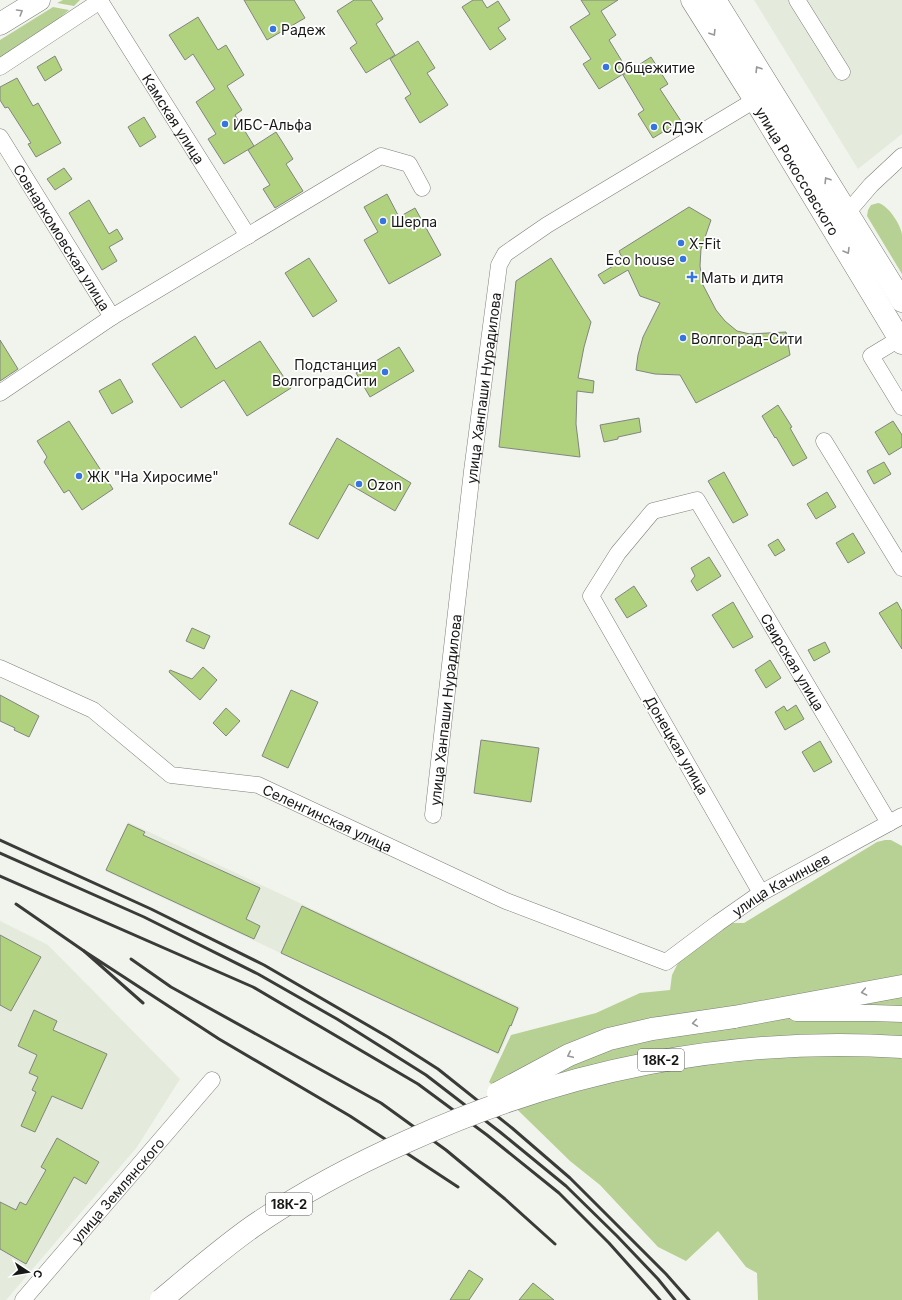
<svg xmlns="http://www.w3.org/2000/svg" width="902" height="1300" font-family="Inter,sans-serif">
<rect width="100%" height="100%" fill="#f1f4ed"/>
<!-- built -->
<g fill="#e4eadc">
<path d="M754,0H902V134L858,169Z"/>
<path d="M128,822L520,1007L499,1055L105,871Z"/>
<path d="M0,921L48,945L180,1079L137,1147L6,1300H0Z"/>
</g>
<!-- green -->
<g fill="#b7d194">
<path d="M63,0H80L74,6L57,3Z"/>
<path d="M53,7L69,10L52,24L30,37L0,59V40Z"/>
<path d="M878,203C888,205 901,225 902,235C902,247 902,261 902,274L867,216L868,210L871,205Z"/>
<path d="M885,840H891L902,846V1300H758L757,1273L746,1267L718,1231L686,1261L658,1247L600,1185L570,1161L489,1082L511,1035L596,1013L640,993L670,990L672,975L678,963L718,923H744L877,842Z"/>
</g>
<!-- building -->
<g fill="#b0d27e" stroke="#82857f">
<path d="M244,0H294L305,18L267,40Z"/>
<path d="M354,0H371L383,19L376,24L395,55L366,73L350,48L357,43L337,11Z"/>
<path d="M473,0H482L487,8L498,1L510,20L498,28L506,39L490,50L462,7Z"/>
<path d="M581,0H618L601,11L616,35L609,40L628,71L599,89L583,64L591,59L570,27L590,14Z"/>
<path d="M198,17L218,50L226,45L244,75L227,86L242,110L235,115L254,146L224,164L208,139L216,134L196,102L215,89L193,54L185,60L169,35Z"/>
<path d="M418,41L435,68L427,73L448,105L420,123L405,98L411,94L390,59Z"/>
<path d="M55,56L62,70L45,81L37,67Z"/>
<path d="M651,57L668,84L660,89L681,121L653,138L638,114L644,110L623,75Z"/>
<path d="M17,78L33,106L38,103L61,143L36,157L28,144L31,143L8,107L5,108L0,100V87Z"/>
<path d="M144,117L156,137L140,147L128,127Z"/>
<path d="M276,132L293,159L286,164L303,191L275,208L263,189L270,185L248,150Z"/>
<path d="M64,168L72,179L55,190L47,179Z"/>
<path d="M387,194L399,217L415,208L441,255L389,284L364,240L378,232L364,207Z"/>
<path d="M89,200L109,234L117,229L123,239L109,247L117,261L102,270L69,213Z"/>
<path d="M689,207L711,220L701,249L700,266L703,285L716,310L725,321L737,331L750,334L786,332L790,355L696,403L680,375L655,374L636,370L638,355L643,337L660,303L640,296L628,270L604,284L598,275L623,260L619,251Z"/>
<path d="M309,258L337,301L313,317L285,273Z"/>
<path d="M551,258L591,322L584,347L578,378L594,381L593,393L577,391L576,424L580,457L499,447L516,281Z"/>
<path d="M195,336L216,369L260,341L291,388L247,416L224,380L181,408L152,364Z"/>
<path d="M0,340L18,369L0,381Z"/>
<path d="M399,347L414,371L370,397L356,373Z"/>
<path d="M120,379L133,402L112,414L99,391Z"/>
<path d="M778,405L792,427L790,428L807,458L793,466L776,437L775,438L762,416Z"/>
<path d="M639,418L641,432L618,437V439L604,442L600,425Z"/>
<path d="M69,421L113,489L82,510L69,490L64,493L44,462L47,457L37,441Z"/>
<path d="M893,421L902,435V447L889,455L875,432Z"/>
<path d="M337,438L411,483L395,511L349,484L318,539L289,524Z"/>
<path d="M884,462L891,474L874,484L867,471Z"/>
<path d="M724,472L748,515L733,523L708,481Z"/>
<path d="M827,492L836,507L816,519L807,504Z"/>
<path d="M853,533L865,553L848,563L836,543Z"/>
<path d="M778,539L785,550L775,556L768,545Z"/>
<path d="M709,557L721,576L697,591L691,581L695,576L691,568Z"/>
<path d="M634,586L647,606L627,618L615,599Z"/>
<path d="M733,602L753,637L733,648L712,615Z"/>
<path d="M897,602L902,611V649L879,613Z"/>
<path d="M192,628L210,636L204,649L186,641Z"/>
<path d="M825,642L830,652L814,661L808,650Z"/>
<path d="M770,660L781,678L766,688L755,670Z"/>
<path d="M203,667L217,680L200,700L169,672L170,670L192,679Z"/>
<path d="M291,690L318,702L288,768L262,756Z"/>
<path d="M0,695L39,716L29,737L14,730L15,728L0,721Z"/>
<path d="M796,705L804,719L785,730L775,712L784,706L787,711Z"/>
<path d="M226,708L240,721L226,736L213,723Z"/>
<path d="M481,740L539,748L531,802L474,793Z"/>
<path d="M820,741L832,762L814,772L802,752Z"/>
<path d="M128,824L145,832L143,835L260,888L246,919L260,926L254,939L106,870Z"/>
<path d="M302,906L518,1008L511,1026L510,1025L498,1053L281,953Z"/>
<path d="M0,935L41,957L11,1011L0,1005Z"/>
<path d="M34,1010L57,1021L53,1030L107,1054L82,1109L52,1096L35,1132L21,1126L36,1092L32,1090L38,1077L29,1073L37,1055L18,1046Z"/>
<path d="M57,1138L99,1162L86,1184L74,1177L26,1264L0,1249V1202L16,1210L20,1202L26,1205L46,1170L41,1167Z"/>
<path d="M469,1270L483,1279L469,1300H450Z"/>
<path d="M533,1283L554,1300H519Z"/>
</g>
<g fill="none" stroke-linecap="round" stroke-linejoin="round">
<!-- minor casing -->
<g stroke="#7d807a" stroke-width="17">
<g id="minor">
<path d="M797,0L842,72"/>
<path id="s1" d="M100,1L248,236"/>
<path d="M0,67L100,1L99,0"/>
<path id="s2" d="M0,137L112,317"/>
<path d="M847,213L871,185L902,156"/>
<path d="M899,339L871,356L902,407"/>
<path d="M0,393L112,317L381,156L409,164L422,188"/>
<path d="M824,441L902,568"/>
<path id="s3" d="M0,668L93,710L171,775L258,785L506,901L666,962L718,923L761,893L902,816"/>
<path id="s4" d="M433,815L472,471L499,265L505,254L547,225L755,100"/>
<path id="s5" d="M761,893L591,596L618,553L653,511L697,500L889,823"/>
<path d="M796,1013H873L902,1014"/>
<path id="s6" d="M23,1300L212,1080"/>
</g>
</g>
<!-- secondary casing -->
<g stroke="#7d807a" stroke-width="23">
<path id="secondary" d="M0,24L39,0"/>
</g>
<!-- primary casing -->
<g stroke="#7d807a" stroke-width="23">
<path id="primary" d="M734,1017L902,986"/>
</g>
<!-- trunk casing -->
<g stroke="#7d807a" stroke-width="23">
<g id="trunk">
<path id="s7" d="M692,0L755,100L902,343"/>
<path d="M715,0L902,301"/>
</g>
</g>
<!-- minor -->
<use href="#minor" stroke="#fff" stroke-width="16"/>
<!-- secondary -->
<use href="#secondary" stroke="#fff" stroke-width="22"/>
<!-- primary -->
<use href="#primary" stroke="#fff" stroke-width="22"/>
<!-- trunk -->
<use href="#trunk" stroke="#fff" stroke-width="22"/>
<!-- rail -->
<g stroke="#3a3b38" stroke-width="3">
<path d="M0,840L151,909L264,965L388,1037L438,1069L512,1128L570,1178L666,1274L689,1300"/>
<path d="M0,853L144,917L258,974L337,1019L426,1075L500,1132L566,1186L617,1236L658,1279L675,1300"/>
<path d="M0,876L253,987L418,1084L487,1135L559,1193L609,1243L660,1300"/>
<path d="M16,904L84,951"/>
<path d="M131,959L171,987L381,1103L446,1150L505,1199L555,1244"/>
<path d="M143,1003L84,951L219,1039L350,1116L458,1187"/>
</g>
<!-- primary-bridge casing -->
<g stroke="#7d807a" stroke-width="23" stroke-linecap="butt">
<g id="primary-bridge">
<path d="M498,1093L569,1055L609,1039L652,1029L734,1017"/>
<path d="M161,1300C191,1275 221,1249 252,1227C301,1193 354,1165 408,1141C563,1070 731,1036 902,1047"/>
</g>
</g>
<!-- primary-bridge -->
<use href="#primary-bridge" stroke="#fff" stroke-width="22"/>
</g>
<!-- one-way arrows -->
<defs><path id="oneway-chevron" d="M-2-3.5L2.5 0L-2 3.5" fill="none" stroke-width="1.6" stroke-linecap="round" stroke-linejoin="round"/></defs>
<g stroke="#979897">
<use href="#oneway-chevron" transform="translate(20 12) rotate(-31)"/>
<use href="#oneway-chevron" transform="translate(713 33) rotate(58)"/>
<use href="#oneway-chevron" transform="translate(758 69) rotate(-122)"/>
<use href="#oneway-chevron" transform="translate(827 180) rotate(-122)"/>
<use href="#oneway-chevron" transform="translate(847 251) rotate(59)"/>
<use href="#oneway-chevron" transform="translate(864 992) rotate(169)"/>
<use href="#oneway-chevron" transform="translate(695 1023) rotate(172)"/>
<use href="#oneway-chevron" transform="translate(570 1055) rotate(155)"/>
</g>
<!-- markers -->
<g fill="#3674e2" stroke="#fff" stroke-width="1.5">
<circle cx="273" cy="29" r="4"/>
<circle cx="606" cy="67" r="4"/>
<circle cx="225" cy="124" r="4"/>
<circle cx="654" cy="127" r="4"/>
<circle cx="383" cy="221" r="4"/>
<circle cx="681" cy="243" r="4"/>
<circle cx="683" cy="259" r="4"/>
<path d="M690 271h4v4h4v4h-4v4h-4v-4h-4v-4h4z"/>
<circle cx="683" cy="338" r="4"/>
<circle cx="385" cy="372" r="4"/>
<circle cx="79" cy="476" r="4"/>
<circle cx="359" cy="484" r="4"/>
</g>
<g text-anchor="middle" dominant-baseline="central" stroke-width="3.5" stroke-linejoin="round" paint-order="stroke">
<!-- shield labels -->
<g fill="#fff" stroke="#5d5e5d" stroke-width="1">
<rect x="638" y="1049" width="46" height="22" rx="3"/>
<rect x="266" y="1193" width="46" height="22" rx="3"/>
</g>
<g font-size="13" font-weight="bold" fill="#181917">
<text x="661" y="1060">18К-2</text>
<text x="289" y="1204">18К-2</text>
</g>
<!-- poi labels -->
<g font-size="14" fill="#181917" stroke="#fff" text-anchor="start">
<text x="281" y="29">Радеж</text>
<text x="614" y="67">Общежитие</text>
<text x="233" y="124">ИБС-Альфа</text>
<text x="662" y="127">СДЭК</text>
<text x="391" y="221">Шерпа</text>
<text x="689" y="243">X-Fit</text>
<text x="675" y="259" text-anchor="end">Eco house</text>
<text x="701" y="277">Мать и дитя</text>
<text x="691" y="338">Волгоград-Сити</text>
<text x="377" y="364" text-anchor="end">Подстанция<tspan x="377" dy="16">ВолгоградСити</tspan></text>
<text x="87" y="476">ЖК "На Хиросиме"</text>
<text x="367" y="484">Ozon</text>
</g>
<!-- street labels -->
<g font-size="14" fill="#181917" stroke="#fff">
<text stroke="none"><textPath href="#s1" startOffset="139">Камская улица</textPath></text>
<text stroke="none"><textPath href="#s7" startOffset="201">улица Рокоссовского</textPath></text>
<text stroke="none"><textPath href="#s2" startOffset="118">Совнаркомовская улица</textPath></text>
<text stroke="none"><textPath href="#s4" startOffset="430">улица Ханпаши Нурадилова</textPath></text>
<text stroke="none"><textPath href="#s5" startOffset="681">Свирская улица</textPath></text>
<text stroke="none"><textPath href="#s4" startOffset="106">улица Ханпаши Нурадилова</textPath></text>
<text transform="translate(677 745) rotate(60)">Донецкая улица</text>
<text stroke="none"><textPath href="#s3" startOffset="368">Селенгинская улица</textPath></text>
<text stroke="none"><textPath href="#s3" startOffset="875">улица Качинцев</textPath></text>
<text stroke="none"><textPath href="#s6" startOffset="145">улица Землянского</textPath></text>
</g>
</g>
<!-- north arrow -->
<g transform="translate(28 1272) rotate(102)" stroke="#ffffff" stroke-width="3" paint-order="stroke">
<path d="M0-3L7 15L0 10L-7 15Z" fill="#181917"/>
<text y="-6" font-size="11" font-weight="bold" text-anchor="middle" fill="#181917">С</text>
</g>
</svg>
